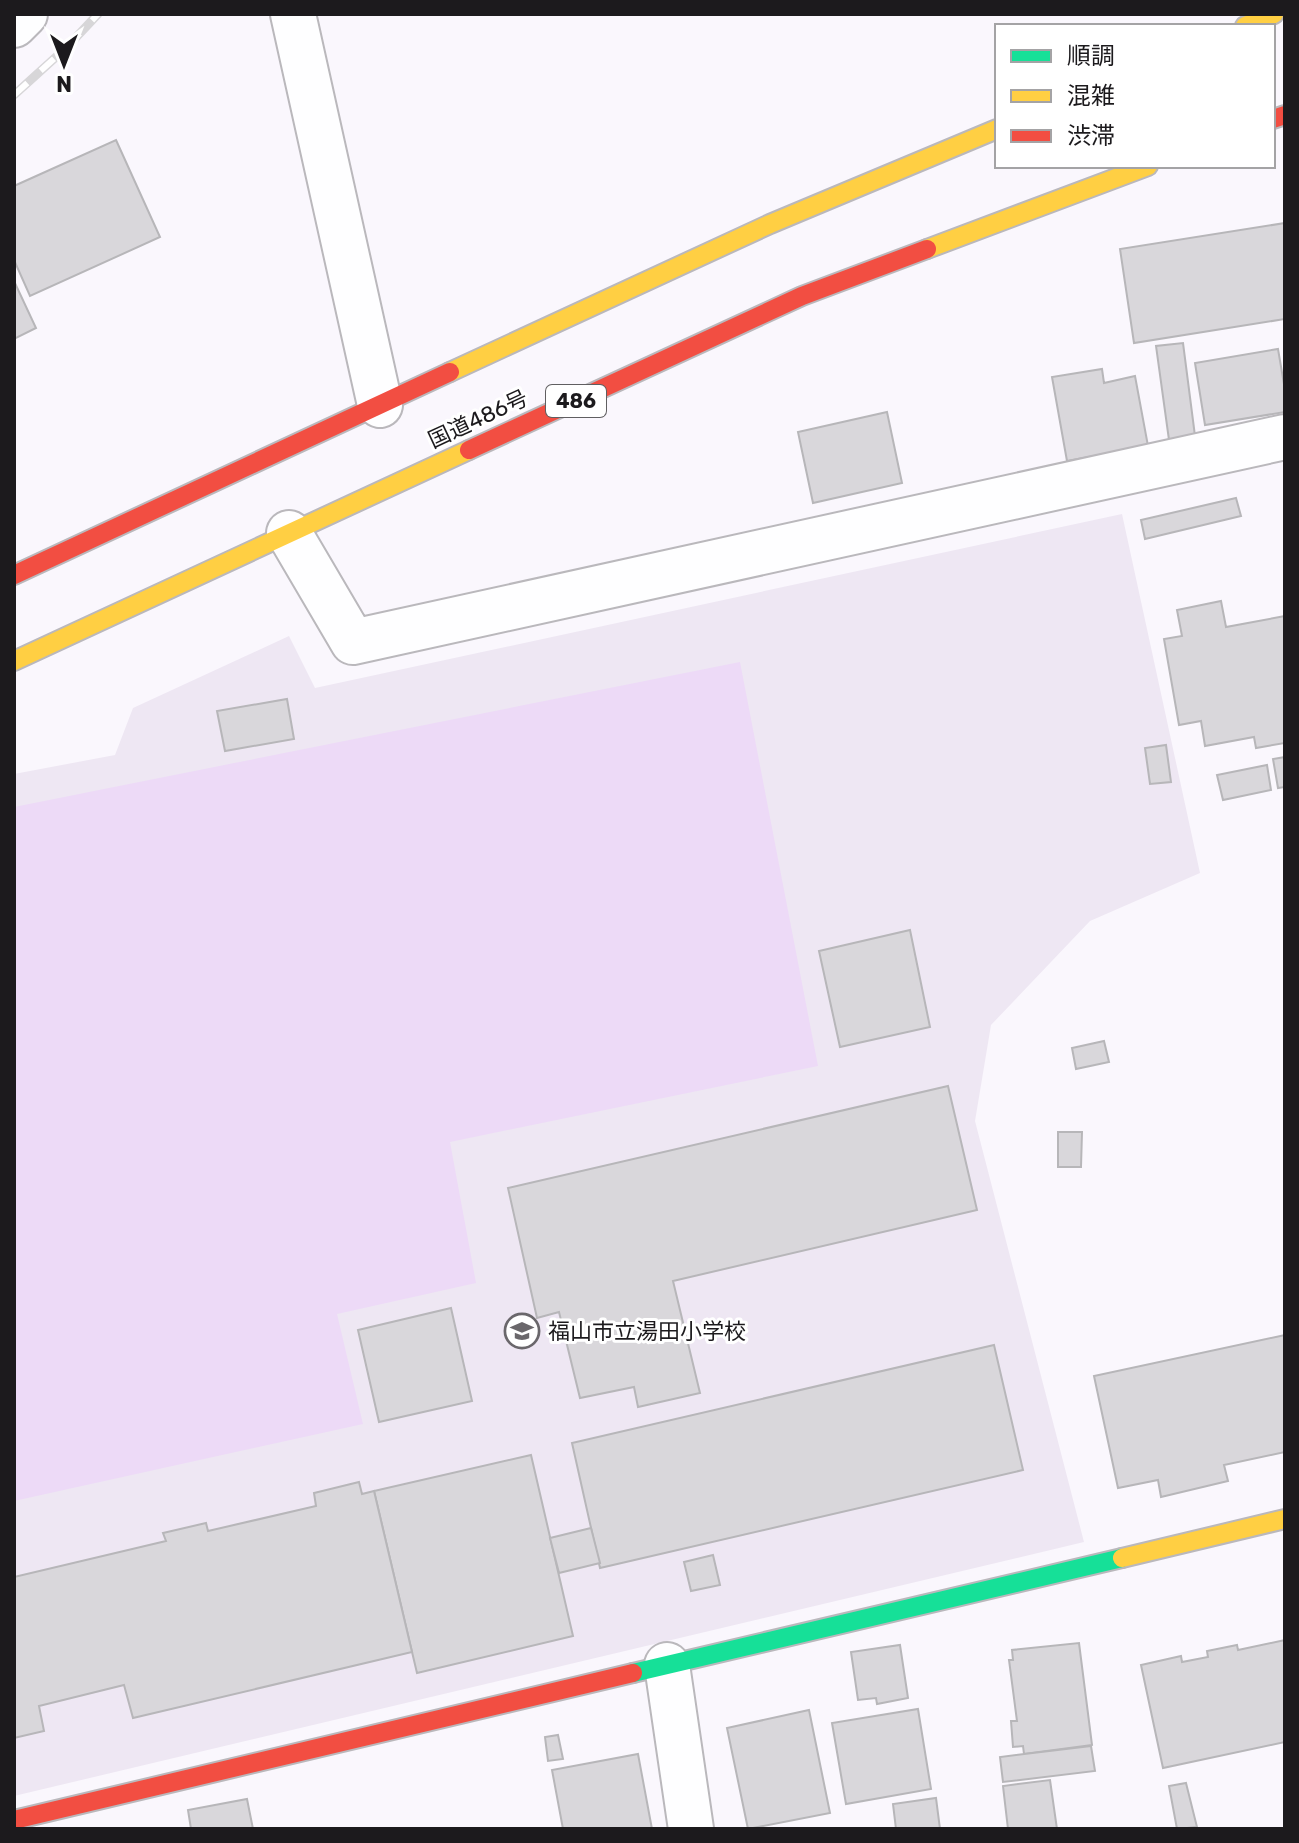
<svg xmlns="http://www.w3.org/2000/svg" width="1299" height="1843" font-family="Rubik,'Noto Sans JP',sans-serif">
<rect width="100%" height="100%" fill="#faf7fd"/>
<!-- built -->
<path fill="#eee7f3" d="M1122,514L1200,873L1090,921L991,1025L975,1121L1084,1542L14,1796V774L115,755L133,708L289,636L315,688Z"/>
<!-- green -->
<path fill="#eddaf7" d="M740,662L818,1066L450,1142L476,1283L337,1314L363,1424L14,1501V807Z"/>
<!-- building -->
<g fill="#d9d7db" stroke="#b7b6b9" stroke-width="2">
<path d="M116,140L160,237L30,296L14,260V186Z"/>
<path d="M1285,223V319L1134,343L1120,249Z"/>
<path d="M14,281L36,328L14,339Z"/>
<path d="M1183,343L1195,436L1169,440L1156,346Z"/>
<path d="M1278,349L1285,390V412L1205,425L1195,363Z"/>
<path d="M1102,369L1104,383L1135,376L1148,446L1067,461L1052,377Z"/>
<path d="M887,412L902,483L813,503L798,432Z"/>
<path d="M1236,498L1241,516L1145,539L1141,520Z"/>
<path d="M1221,601L1226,627L1285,616V743L1256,748L1254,737L1205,746L1201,721L1179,725L1164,639L1182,636L1177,610Z"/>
<path d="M287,699L294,739L225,751L217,711Z"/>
<path d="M1166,745L1171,782L1150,784L1145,748Z"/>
<path d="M1285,757V787L1278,788L1273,759Z"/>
<path d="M1267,765L1271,790L1223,800L1217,775Z"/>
<path d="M910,930L930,1027L840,1047L819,951Z"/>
<path d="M1104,1041L1109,1062L1076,1069L1072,1048Z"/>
<path d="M948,1086L977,1210L673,1281L700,1393L638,1407L634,1387L580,1398L559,1312L537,1318L508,1188Z"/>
<path d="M1058,1132H1082L1081,1167H1058Z"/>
<path d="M451,1308L472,1401L379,1422L358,1330Z"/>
<path d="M1285,1335V1452L1224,1465L1228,1481L1161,1497L1158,1480L1118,1488L1094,1376Z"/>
<path d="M994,1345L1023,1470L600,1568L572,1443Z"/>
<path d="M531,1455L573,1636L417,1673L374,1491Z"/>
<path d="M359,1482L362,1494L374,1491L412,1652L133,1718L124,1685L39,1706L44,1731L14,1738V1577L166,1541L163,1533L206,1523L208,1531L316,1506L314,1493Z"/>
<path d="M591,1528L600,1563L559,1573L550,1538Z"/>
<path d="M713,1555L720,1585L691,1591L684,1562Z"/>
<path d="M1285,1640V1742L1163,1768L1141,1665L1181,1656L1182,1662L1208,1657L1207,1651L1237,1645L1238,1650Z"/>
<path d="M1079,1643L1092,1745L1024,1754L1023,1746L1013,1747L1011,1721H1017L1009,1660H1013L1012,1650Z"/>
<path d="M900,1645L908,1698L877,1704L876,1698L858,1700L851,1652Z"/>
<path d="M918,1709L931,1789L846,1804L832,1723Z"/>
<path d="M809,1710L830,1813L748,1829L727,1728Z"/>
<path d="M558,1735L563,1759L548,1761L545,1737Z"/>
<path d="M1091,1746L1095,1771L1003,1782L1000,1757Z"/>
<path d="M638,1754L652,1829H563L552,1770Z"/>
<path d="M1050,1780L1057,1829H1008L1003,1786Z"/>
<path d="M1186,1783L1197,1827L1177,1829L1169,1786Z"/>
<path d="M936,1798L940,1829H896L893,1804Z"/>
<path d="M247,1799L253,1829H191L188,1810Z"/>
</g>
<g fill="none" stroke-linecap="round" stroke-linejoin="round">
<!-- street casing -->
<g stroke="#bab8bc" stroke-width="48">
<g id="street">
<path d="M293,14L380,405"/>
<path d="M14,25L25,14"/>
<path d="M289,533L353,642L1285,437"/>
<path d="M667,1665L691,1829"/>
</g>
</g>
<!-- fast casing -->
<g stroke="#bab8bc" stroke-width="22">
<path id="fast" d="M633,1673L1122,1558"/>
</g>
<!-- slow casing -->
<g stroke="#bab8bc" stroke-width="22">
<g id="slow">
<path d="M1245,26L1274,14"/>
<path d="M927,249L1148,166"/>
<path d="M450,372L770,224L997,129"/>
<path d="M14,661L469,450"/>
<path d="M1122,1558L1285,1519"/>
</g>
</g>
<!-- jam casing -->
<g stroke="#bab8bc" stroke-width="22">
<g id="jam">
<path d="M1273,119L1285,115"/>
<path d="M469,450L802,296L927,249"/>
<path d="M14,575L450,372"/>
<path d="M14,1820L633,1673"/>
</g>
</g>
<!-- street -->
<use href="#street" stroke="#fefeff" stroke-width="44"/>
<!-- fast -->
<use href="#fast" stroke="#16e098" stroke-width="18"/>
<!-- slow -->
<use href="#slow" stroke="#ffcf43" stroke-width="18"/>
<!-- jam -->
<use href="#jam" stroke="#f24e42" stroke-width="18"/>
<!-- rail casing -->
<g stroke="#d7d6d8" stroke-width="9">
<path id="rail" d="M14,95L67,47L98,14"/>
</g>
<!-- rail -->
<use href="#rail" stroke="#fff" stroke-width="6" stroke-dasharray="18" stroke-linecap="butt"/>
</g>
<!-- icons -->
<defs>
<g id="school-ring" transform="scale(1.8)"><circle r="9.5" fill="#fff" stroke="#6a676b" stroke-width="1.5"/><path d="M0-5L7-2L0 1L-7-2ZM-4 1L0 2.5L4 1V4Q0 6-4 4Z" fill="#6a676b"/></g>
</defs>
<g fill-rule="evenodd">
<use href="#school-ring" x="522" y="1331"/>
</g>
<g text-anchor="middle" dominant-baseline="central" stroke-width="6" stroke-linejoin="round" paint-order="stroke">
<!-- shield labels -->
<rect fill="#fff" stroke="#605f61" stroke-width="2" x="546" y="385" width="60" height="32" rx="6"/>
<g font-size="20" font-weight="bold" fill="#1c1a1d">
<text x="576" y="401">486</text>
</g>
<!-- street labels -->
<g font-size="22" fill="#1c1a1d" stroke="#fff">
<text transform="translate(478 419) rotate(-25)">国道486号</text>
</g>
<!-- poi labels -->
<g font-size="22" fill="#1c1a1d" stroke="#fff" text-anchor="start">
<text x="548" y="1331">福山市立湯田小学校</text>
</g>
</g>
<!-- border -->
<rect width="1299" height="1843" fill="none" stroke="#1c1a1d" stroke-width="32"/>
<!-- legend -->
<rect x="995" y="24" width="280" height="144" fill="#ffffff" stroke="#a4a3a5" stroke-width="2"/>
<rect x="1011" y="50" width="40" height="12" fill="#16e098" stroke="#a4a3a5" stroke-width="2"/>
<text x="1067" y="64" font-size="24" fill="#1c1a1d">順調</text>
<rect x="1011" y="90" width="40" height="12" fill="#ffcf43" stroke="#a4a3a5" stroke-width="2"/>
<text x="1067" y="104" font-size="24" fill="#1c1a1d">混雑</text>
<rect x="1011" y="130" width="40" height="12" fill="#f24e42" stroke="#a4a3a5" stroke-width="2"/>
<text x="1067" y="144" font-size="24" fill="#1c1a1d">渋滞</text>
<!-- north arrow -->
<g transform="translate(64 64) rotate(180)" stroke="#ffffff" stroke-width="6" paint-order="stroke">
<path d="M0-6L14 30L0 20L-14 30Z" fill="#1c1a1d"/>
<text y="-12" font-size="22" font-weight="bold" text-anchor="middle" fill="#1c1a1d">N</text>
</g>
</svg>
